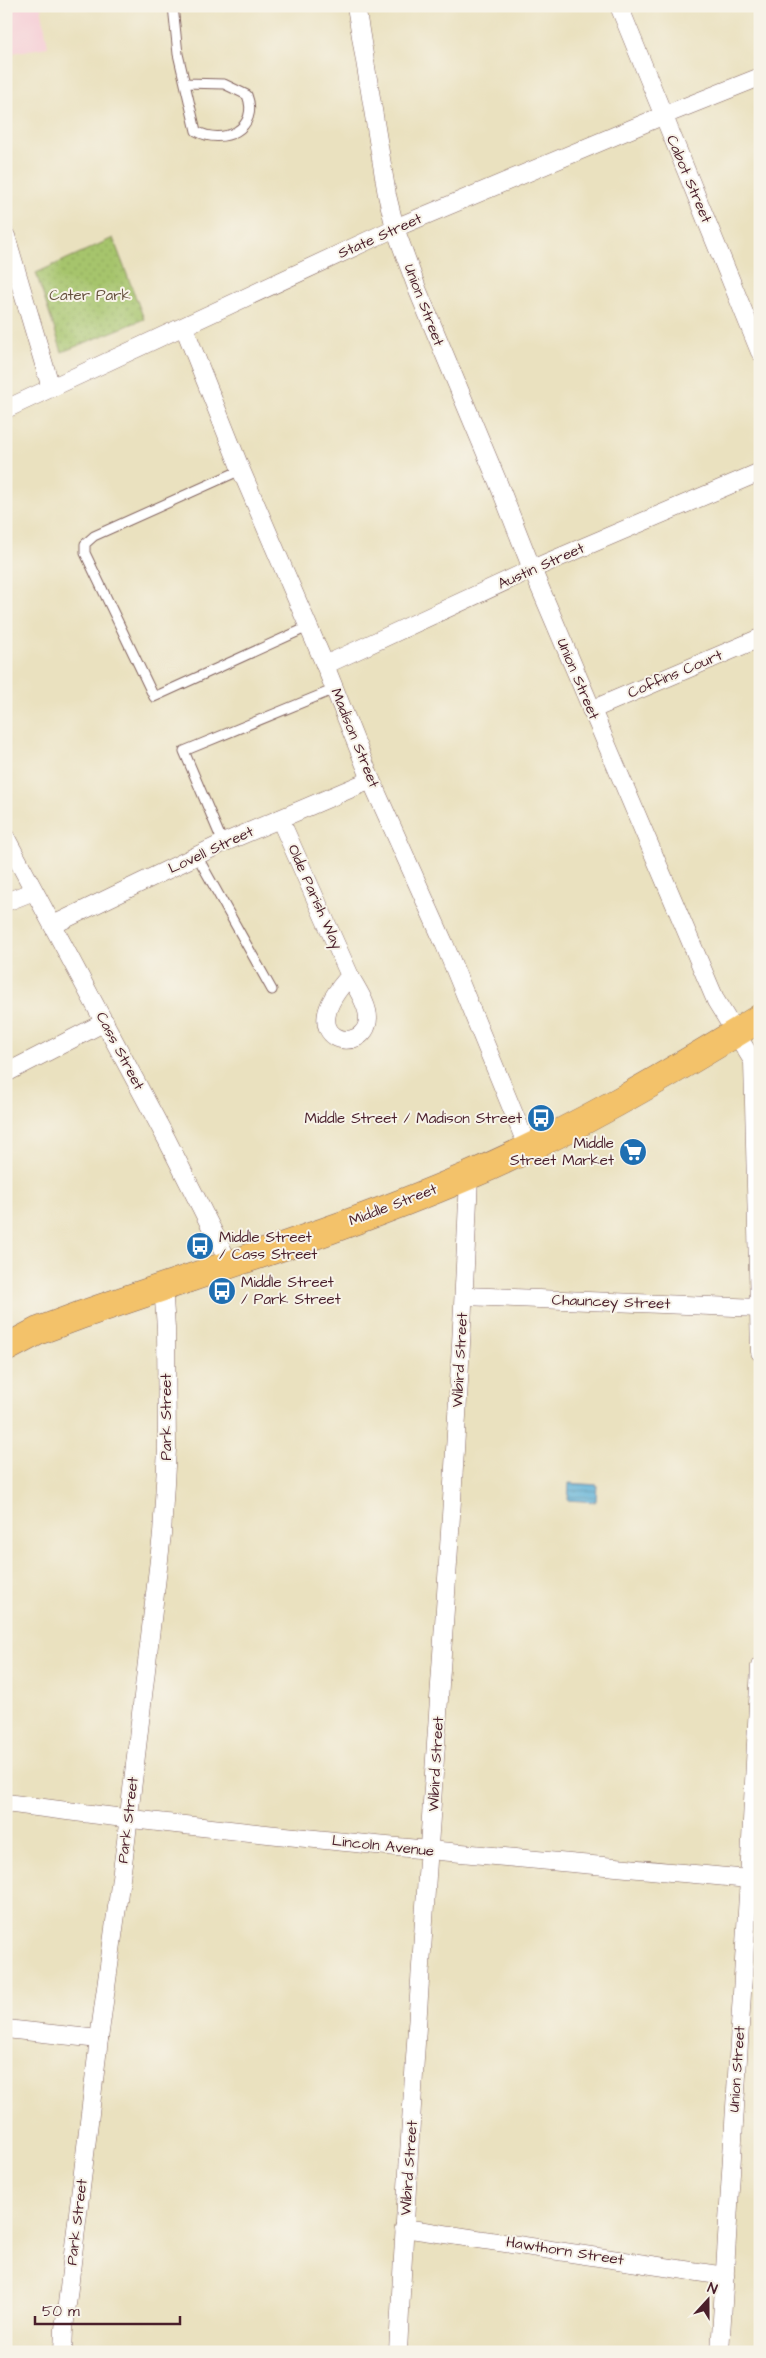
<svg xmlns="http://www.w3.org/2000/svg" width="766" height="2358" font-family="'Architects Daughter',sans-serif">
<defs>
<pattern id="grass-dots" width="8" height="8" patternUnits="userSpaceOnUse" patternTransform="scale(1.25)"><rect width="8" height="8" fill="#a6c46c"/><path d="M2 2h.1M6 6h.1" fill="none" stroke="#90a85e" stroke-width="1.8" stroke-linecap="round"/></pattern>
<pattern id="water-rules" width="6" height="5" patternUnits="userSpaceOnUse" patternTransform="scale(1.25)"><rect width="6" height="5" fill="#5bb0d7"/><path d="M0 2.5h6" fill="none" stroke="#4d8faf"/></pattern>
</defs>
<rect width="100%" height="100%" fill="#f7f3e8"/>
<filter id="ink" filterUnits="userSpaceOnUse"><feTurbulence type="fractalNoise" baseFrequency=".02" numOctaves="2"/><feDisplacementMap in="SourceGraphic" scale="10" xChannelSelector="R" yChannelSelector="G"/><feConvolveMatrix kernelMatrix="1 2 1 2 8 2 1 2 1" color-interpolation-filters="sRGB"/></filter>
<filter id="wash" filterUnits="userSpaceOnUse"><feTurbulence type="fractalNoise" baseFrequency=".0096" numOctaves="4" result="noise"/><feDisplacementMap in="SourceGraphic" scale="20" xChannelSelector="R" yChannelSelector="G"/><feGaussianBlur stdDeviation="1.12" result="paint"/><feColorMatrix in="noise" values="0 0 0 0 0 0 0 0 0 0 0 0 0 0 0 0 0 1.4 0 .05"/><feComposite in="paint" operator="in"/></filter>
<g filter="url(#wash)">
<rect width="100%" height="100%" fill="#eae1bf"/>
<!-- built -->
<path fill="#f6cfd7" d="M6,6H41L48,47L6,54Z"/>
<!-- grass -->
<path fill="url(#grass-dots)" stroke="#78724c" d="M113,238L144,319L62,352L36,273Z"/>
<!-- water -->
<path fill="url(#water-rules)" stroke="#526881" d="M569,1483L597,1485L596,1502L568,1500Z"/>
</g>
<g filter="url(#ink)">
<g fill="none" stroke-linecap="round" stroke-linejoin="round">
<!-- lane casing -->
<g stroke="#82635f" stroke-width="11">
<g id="lane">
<path d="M173,6L178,54L196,131C223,146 260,129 247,95L224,84L185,83"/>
<path d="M241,470L94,536L85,544V553L154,697L308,627"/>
<path d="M223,843L184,751L335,689"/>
<path d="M197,856L272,990"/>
</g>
</g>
<!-- street casing -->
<g stroke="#82635f" stroke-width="19">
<g id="street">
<path d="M356,6L387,195L395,228L418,291L497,480L532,569L716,1001L753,1061L760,1352"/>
<path d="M619,6L760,352"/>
<path d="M6,236L51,388"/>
<path d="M184,327L241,470L325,665L371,780L444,943L528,1148"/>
<path d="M6,409L395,228L662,116L760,77"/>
<path d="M325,665L532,569L760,472"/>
<path d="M591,710L760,638"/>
<path d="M280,819L350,976C288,1042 367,1058 368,1018C368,1004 356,988 350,976"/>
<path d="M6,838L166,1138L230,1265"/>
<path d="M6,902L34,891"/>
<path d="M53,925L223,843L371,780"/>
<path d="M6,1073L105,1022"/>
<path d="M464,1296L759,1308"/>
<path d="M6,1803C257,1837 508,1857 760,1880"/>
<path d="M6,2029L99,2039"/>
<path d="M404,2228L725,2276"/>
<path d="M63,2352L64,2329L99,2039L126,1841L162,1534L167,1449L166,1328L163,1286"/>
<path d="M398,2352C417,1960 453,1568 469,1176"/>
<path d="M720,2352L749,1879L760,1666"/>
</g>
</g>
<!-- primary casing -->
<g stroke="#82635f" stroke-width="29">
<path id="primary" d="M6,1348L38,1331L81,1315C210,1270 342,1230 468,1176C569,1133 666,1076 760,1018"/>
</g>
<!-- lane -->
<use href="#lane" stroke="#fff" stroke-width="9"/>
<!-- street -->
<use href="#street" stroke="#fff" stroke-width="18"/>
<!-- primary -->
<use href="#primary" stroke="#f3c26a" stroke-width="28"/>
</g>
</g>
<!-- icons -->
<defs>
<g id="bus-disc" transform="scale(1.4375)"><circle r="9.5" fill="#1f6fb2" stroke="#f7f3e8"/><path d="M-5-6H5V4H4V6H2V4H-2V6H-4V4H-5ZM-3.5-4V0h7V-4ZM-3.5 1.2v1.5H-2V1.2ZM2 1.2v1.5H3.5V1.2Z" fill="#fff"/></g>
<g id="supermarket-disc" transform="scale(1.4375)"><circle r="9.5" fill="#1f6fb2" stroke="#f7f3e8"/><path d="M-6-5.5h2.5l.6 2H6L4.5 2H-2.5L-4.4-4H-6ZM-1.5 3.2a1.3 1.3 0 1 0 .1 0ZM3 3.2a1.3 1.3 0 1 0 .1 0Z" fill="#fff"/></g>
</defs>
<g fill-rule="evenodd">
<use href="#bus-disc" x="541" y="1118"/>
<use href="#supermarket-disc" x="633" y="1152"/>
<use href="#bus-disc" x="200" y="1246"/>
<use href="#bus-disc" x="222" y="1291"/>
</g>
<g text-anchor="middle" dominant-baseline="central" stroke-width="4" stroke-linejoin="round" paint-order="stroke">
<!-- street labels -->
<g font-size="15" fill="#4a1f2b" stroke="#f7f3e8">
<text transform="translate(689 179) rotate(67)">Cabot Street</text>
<text transform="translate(380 236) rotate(-24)">State Street</text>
<text transform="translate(424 305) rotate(69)">Union Street</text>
<text transform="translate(541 566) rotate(-24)">Austin Street</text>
<text transform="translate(675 674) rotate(-23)">Coffins Court</text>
<text transform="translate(578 679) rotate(67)">Union Street</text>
<text transform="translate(355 738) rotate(68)">Madison Street</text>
<text transform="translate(211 850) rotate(-25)">Lovell Street</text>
<text transform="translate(315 897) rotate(66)">Olde Parish Way</text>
<text transform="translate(120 1051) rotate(62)">Cass Street</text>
<text transform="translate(393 1205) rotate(-21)">Middle Street</text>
<text transform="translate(611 1302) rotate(2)">Chauncey Street</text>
<text transform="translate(460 1360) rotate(-87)">Wibird Street</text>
<text transform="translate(166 1417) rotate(-90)">Park Street</text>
<text transform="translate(436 1764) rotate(-87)">Wibird Street</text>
<text transform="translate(128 1820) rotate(-83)">Park Street</text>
<text transform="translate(383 1846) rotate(6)">Lincoln Avenue</text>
<text transform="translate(737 2069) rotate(-86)">Union Street</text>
<text transform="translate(409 2168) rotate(-86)">Wibird Street</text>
<text transform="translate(77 2222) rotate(-83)">Park Street</text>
<text transform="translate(565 2251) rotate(9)">Hawthorn Street</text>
</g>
<!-- park labels -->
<g font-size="15" fill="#66513e" stroke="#f7f3e8">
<text x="90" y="295">Cater Park</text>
</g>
<!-- poi labels -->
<g font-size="15" fill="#4a1f2b" stroke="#f7f3e8" text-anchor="end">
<text x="522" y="1118">Middle Street / Madison Street</text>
<text x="614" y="1143">Middle<tspan x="614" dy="17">Street Market</tspan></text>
<text x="219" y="1237" text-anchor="start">Middle Street<tspan x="219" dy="17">/ Cass Street</tspan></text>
<text x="241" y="1282" text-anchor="start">Middle Street<tspan x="241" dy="17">/ Park Street</tspan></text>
</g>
</g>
<!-- margin -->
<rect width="766" height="2358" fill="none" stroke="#f7f3e8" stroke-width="25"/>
<!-- north arrow -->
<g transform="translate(708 2300) rotate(21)" stroke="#f7f3e8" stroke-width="4" paint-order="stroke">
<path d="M0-4L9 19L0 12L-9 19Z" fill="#4a1f2b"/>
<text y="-8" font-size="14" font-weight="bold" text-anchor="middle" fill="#4a1f2b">N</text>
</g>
<!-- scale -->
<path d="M35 2316v8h145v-8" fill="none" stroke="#4a1f2b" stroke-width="2.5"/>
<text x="42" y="2316" font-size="15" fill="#4a1f2b" stroke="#f7f3e8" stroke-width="4" paint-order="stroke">50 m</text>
</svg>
